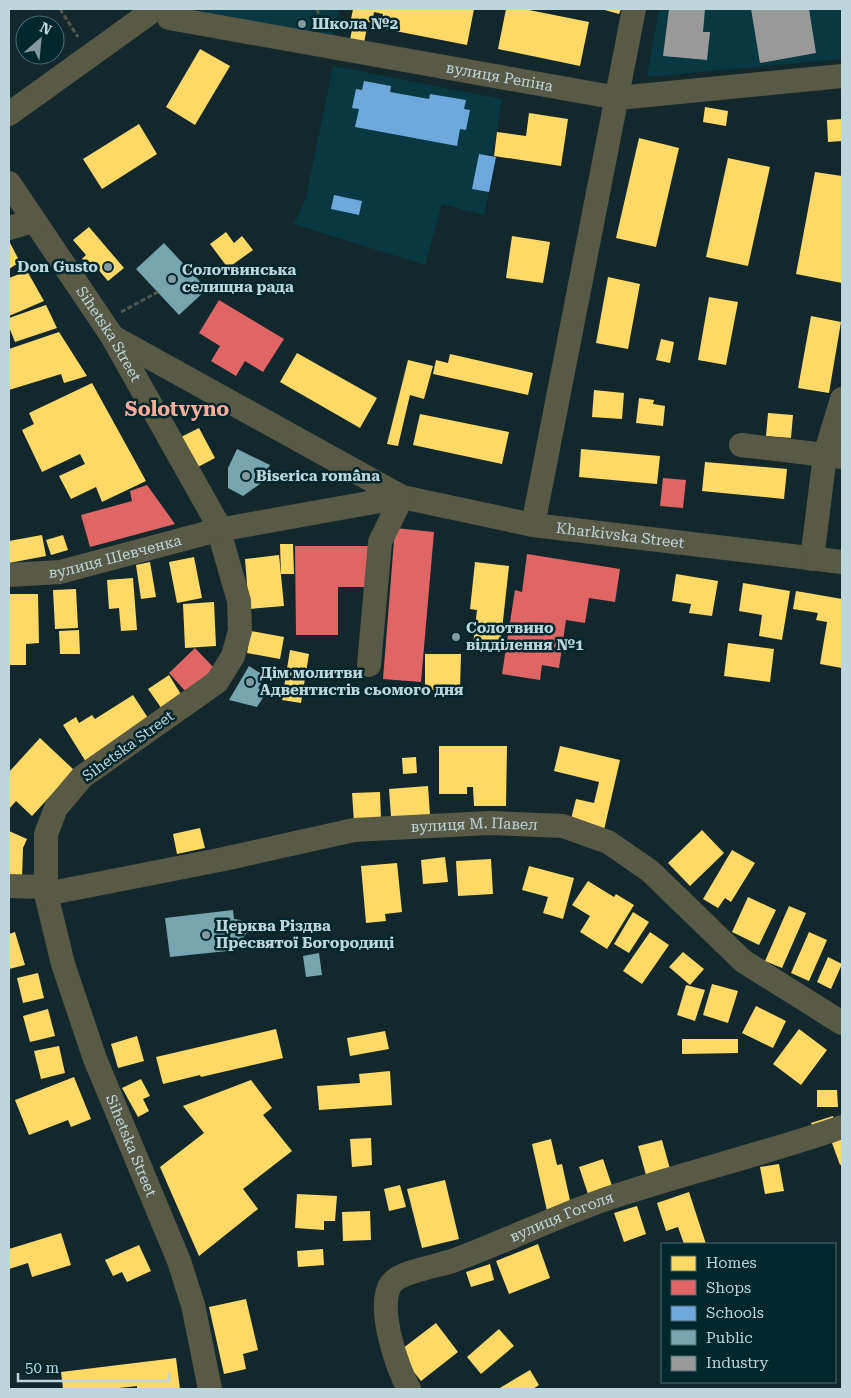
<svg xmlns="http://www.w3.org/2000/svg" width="851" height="1398" font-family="'Roboto Serif',serif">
<rect width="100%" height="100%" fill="#12282d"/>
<!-- built -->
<g fill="#083841">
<path d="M198,9H340L334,35L201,13Z"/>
<path d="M659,9H842V59L647,77Z"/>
<path d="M333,66L502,99L492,155L479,154L473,189L489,192L484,215L442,204L425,265L294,224L306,198Z"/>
</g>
<!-- homes -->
<g fill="#ffd966">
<path d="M353,9H474L467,45L380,28L383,14L374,12L372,23L368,22L364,43L350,40L354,19H351Z"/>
<path d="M506,9H524L589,22L580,66L498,49Z"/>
<path d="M601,9H621L619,14Z"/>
<path d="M200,49L230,66L195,125L166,107Z"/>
<path d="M705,107L728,111L726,126L703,122Z"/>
<path d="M529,113L568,119L561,166L494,156L497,132L526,136Z"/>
<path d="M842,119V141L828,142L827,120Z"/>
<path d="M139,124L157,154L102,189L83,159Z"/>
<path d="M639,138L679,148L656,247L616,238Z"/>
<path d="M728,158L770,167L748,266L706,257Z"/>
<path d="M815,172L842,176V283L796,274Z"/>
<path d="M89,227L124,268L108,281L96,267L91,270L82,259L86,255L73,240Z"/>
<path d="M226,232L234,243L242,236L253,250L228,268L210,244Z"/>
<path d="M512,236L550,242L543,283L506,278Z"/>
<path d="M9,241L20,262L9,269Z"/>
<path d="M27,271L44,301L9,316V278Z"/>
<path d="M608,277L640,284L628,349L596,343Z"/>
<path d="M709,297L738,302L726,365L698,360Z"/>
<path d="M46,305L57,328L15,342L9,327V318Z"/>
<path d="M811,316L841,322L829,393L798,388Z"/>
<path d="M59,332L87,376L64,383L61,374L9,390V349Z"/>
<path d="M661,339L674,342L670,363L656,360Z"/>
<path d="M297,353L377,398L360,428L280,382Z"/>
<path d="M450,354L533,373L528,395L433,374L436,360L448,363Z"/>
<path d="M408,360L433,366L424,399L410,395L398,446L387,444Z"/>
<path d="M92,383L146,481L102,502L96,487L71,499L59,476L85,464L80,454L42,472L22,430L34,424L29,413Z"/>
<path d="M594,390L624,393L622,419L592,417Z"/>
<path d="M639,398L654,400L653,404L665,406L663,426L636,423Z"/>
<path d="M768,413L793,415L791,438L766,436Z"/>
<path d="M420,414L509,432L502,464L413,445Z"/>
<path d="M199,428L215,458L196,468L179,438Z"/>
<path d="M581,449L660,456L657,484L579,477Z"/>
<path d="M705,462L787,469L784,499L702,491Z"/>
<path d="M42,535L46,556L9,563V541Z"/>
<path d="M63,535L68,550L51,555L46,540Z"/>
<path d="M280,544H293L294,574H281Z"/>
<path d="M279,555L284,606L249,609L245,559Z"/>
<path d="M194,557L202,598L177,603L169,562Z"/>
<path d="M150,562L156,597L141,599L136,565Z"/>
<path d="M475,562L509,566L500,648L473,645L477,610L470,609Z"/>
<path d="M676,574L718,581L712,616L689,613L691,604L672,601Z"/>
<path d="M133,578L137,630L121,631L119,608L109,609L107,580Z"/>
<path d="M743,583L790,591L782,640L759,636L762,615L739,611Z"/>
<path d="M76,589L78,628L55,629L53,590Z"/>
<path d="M796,591L842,599V668L820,664L827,622L816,620L818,613L793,609Z"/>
<path d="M9,594H38L39,643L26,644V665H9Z"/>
<path d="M214,602L216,646L185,648L183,604Z"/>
<path d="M79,630L80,654H60L59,631Z"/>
<path d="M251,631L284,637L280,659L247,653Z"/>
<path d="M728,643L774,649L770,682L724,676Z"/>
<path d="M290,650L309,654L301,703L282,700Z"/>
<path d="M425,654H461L460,690H425Z"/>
<path d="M169,675L182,696L162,709L148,689Z"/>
<path d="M133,695L150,721L86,762L63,725L76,717L79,723L92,715L95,719Z"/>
<path d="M40,738L74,770L32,816L16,801L9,809V772Z"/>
<path d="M439,746H507L506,806H474L473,787H467V794H439Z"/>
<path d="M560,746L620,760L604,830L570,823L576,799L594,803L599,782L554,771Z"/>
<path d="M416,757L417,773L403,774L402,758Z"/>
<path d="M428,786L430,815L391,817L389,789Z"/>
<path d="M380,792L381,820L354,822L352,793Z"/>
<path d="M200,828L205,848L177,854L173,834Z"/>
<path d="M702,830L724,853L690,886L668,863Z"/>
<path d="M9,831L27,839L23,848L22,879L9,877Z"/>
<path d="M732,850L755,863L731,902L725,898L718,908L703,899Z"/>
<path d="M445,857L448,882L423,884L421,860Z"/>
<path d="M491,859L493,894L458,896L456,861Z"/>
<path d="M397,863L402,912L385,914L386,921L366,923L361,866Z"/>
<path d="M529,866L574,878L563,919L543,913L548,897L522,890Z"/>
<path d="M588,881L614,897L616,894L634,905L607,949L580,932L590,916L572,905Z"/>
<path d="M748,897L776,910L759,945L732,932Z"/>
<path d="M789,906L806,913L782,968L765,961Z"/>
<path d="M633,912L649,922L629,953L614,944Z"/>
<path d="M15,932L25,965L9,969V934Z"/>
<path d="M650,932L669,945L642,984L623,971Z"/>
<path d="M809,932L827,940L809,981L791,973Z"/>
<path d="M683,952L704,969L690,985L669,967Z"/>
<path d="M828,957L842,964L831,989L817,982Z"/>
<path d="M38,973L44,998L23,1003L17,978Z"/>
<path d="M712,984L738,991L728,1023L703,1015Z"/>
<path d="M686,985L705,990L695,1021L677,1015Z"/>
<path d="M756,1006L786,1021L773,1048L742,1033Z"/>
<path d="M48,1009L55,1036L30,1042L23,1016Z"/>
<path d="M276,1029L283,1058L201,1077L200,1075L163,1084L156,1057Z"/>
<path d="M799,1029L827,1050L801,1085L773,1064Z"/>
<path d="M385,1031L389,1049L350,1056L347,1038Z"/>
<path d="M137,1036L144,1061L118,1068L111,1044Z"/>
<path d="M682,1039H738V1053L682,1054Z"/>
<path d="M59,1046L65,1073L41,1079L34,1051Z"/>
<path d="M390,1071L392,1105L319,1110L317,1086L360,1083L359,1074Z"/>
<path d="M74,1077L91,1119L71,1127L68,1120L29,1135L15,1100Z"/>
<path d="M141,1079L150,1096L143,1099L149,1111L138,1117L122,1088Z"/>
<path d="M251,1080L272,1108L263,1115L292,1151L243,1189L258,1209L199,1256L160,1167L204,1133L183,1106Z"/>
<path d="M817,1090H837L838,1107H817Z"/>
<path d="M833,1116L836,1127L815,1134L811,1123Z"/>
<path d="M371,1138L372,1165L352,1167L350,1139Z"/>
<path d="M551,1139L557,1165L562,1164L571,1205L547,1211L532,1144Z"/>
<path d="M842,1139V1164L840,1165L832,1143Z"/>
<path d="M662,1140L670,1169L646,1175L638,1146Z"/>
<path d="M603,1159L612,1186L588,1194L579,1167Z"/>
<path d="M779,1164L784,1191L765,1194L760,1167Z"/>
<path d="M445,1180L459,1239L422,1248L407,1189Z"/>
<path d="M400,1185L406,1207L389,1211L384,1189Z"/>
<path d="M689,1192L706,1244H684L678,1227L666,1231L657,1203Z"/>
<path d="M297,1194L337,1196L335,1221H324V1230L295,1228Z"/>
<path d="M637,1206L646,1234L624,1242L614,1213Z"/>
<path d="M370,1211L371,1240L343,1241L342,1212Z"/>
<path d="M61,1233L71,1265L32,1277L28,1263L9,1269V1249Z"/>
<path d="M538,1244L550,1278L509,1294L496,1261Z"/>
<path d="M139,1245L151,1271L127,1282L122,1272L113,1276L105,1260Z"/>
<path d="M323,1249L324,1265L298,1267L297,1251Z"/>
<path d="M490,1264L494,1280L471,1287L466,1272Z"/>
<path d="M246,1299L258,1350L243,1354L246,1369L224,1374L209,1307Z"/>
<path d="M436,1323L458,1352L421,1381L398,1352Z"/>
<path d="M499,1329L514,1346L481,1374L467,1357Z"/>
<path d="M176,1358L180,1389H137V1386L110,1389H63L61,1372Z"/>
<path d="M530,1370L539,1385L533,1389H498Z"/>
</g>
<!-- shops -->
<g fill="#e06666">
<path d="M219,300L284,339L263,372L245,361L236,376L211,361L220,346L199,333Z"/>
<path d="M663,478L686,480L683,508L660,506Z"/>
<path d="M147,485L175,524L90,547L81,515L132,501L130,491Z"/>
<path d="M395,528L434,532L421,682L383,679Z"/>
<path d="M295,546H369V587H338V635H296Z"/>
<path d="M527,554L620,569L615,602L589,598L585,623L566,620L559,668L542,665L540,680L502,674L515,590L522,592Z"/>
<path d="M195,648L214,668L187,693L169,673Z"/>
</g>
<!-- schools -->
<g fill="#6fa8dc">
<path d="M364,81L391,86L390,92L429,99L430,94L466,100L464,109L470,110L466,130L460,129L457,146L355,127L359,109L352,108L356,89L362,90Z"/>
<path d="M479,154L496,157L489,192L472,189Z"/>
<path d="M334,195L362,201L359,215L331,209Z"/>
</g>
<!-- public -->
<g fill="#76a5af">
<path d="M164,243L207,289L179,315L136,269Z"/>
<path d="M237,449L270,465L260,484L243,496L228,488V468Z"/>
<path d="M249,666L265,676L258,688L266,693L257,707L229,700Z"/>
<path d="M233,910L234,919L241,920L246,925L247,932L243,938L236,941L237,950L170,957L165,918Z"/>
<path d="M319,953L322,975L306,977L303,956Z"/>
</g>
<!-- industry -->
<g fill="#999">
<path d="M669,9H705L703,32H710L707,60L663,56Z"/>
<path d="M751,9H809L816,53L760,63Z"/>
</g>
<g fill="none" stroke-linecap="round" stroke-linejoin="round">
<!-- path -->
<g stroke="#52574a" stroke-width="3" stroke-dasharray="5 2.5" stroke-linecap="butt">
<path d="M60,9L78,37"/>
<path d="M317,9L322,24"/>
<path d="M121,312L158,292"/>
</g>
<!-- minor -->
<g stroke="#595a45" stroke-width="24">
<path id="s1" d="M167,9L169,18L618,98L842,76"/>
<path d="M9,114L155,9"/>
<path id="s2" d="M9,183L112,336L216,521L239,601L240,631L233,656L217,682L82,777L56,808L46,834V894L63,964L95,1059L179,1261L193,1305L210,1389"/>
<path d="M9,228L33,221"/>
<path id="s3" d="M113,337L402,497L533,525L842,562"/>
<path d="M741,445L842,457"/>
<path d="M533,525L634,9"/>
<path d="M812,559L825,455L842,399"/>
<path id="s4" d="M9,575L60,572L218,530L402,497"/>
<path d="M369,665L380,542L402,497"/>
<path d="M9,886L46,887"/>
<path id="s5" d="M46,894L224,859L354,830L489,823L563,826L608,842L650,871L743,961L842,1023"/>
<path id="s6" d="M409,1389C397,1368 376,1306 391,1284C400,1271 440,1266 455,1260C506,1241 555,1217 606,1199C684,1173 764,1154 842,1127"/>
</g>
</g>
<!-- markers -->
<g fill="#81999f" stroke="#00262e" stroke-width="2">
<circle cx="302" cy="24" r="5"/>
<circle cx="108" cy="267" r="5"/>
<circle cx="172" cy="279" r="5"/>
<circle cx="246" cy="476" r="5"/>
<circle cx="456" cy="637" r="5"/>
<circle cx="250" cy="682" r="5"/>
<circle cx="206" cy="935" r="5"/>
</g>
<g text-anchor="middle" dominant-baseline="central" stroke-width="5" stroke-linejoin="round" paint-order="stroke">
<!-- poi labels -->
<g font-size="15" font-weight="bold" fill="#bdd6dd" stroke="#00262e" text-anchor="start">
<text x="312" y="24">Школа №2</text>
<text x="98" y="267" text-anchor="end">Don Gusto</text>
<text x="182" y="270">Солотвинська<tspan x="182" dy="17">селищна рада</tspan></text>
<text x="256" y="476">Biserica româna</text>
<text x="466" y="628">Солотвино<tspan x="466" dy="17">відділення №1</tspan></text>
<text x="260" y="673">Дім молитви<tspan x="260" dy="17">Адвентистів сьомого дня</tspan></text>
<text x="216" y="926">Церква Різдва<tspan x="216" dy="17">Пресвятої Богородиці</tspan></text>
</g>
<!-- street labels -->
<g font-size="15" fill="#bdd6dd" stroke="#00262e">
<text stroke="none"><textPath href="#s1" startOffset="345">вулиця Репіна</textPath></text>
<text stroke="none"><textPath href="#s2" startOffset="181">Sihetska Street</textPath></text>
<text stroke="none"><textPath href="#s3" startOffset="552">Kharkivska Street</textPath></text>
<text stroke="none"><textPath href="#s4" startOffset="108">вулиця Шевченка</textPath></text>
<text transform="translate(128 746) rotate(-36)">Sihetska Street</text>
<text stroke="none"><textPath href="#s5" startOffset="435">вулиця М. Павел</textPath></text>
<text stroke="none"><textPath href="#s2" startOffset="1126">Sihetska Street</textPath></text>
<text stroke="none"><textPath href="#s6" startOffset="294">вулиця Гоголя</textPath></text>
</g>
<!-- district labels -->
<g font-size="20" font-weight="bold" fill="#fdad98" stroke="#00262e">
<text x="177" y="409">Solotvyno</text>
</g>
</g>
<!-- border -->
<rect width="851" height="1398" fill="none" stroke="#bdd6dd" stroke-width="20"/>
<!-- legend -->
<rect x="661" y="1243" width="175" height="140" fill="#00262e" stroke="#4c6c74"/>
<rect x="671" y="1256" width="25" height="15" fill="#ffd966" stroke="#4c6c74"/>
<text x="706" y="1268" font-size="15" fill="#bdd6dd">Homes</text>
<rect x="671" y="1280" width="25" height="15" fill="#e06666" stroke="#4c6c74"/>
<text x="706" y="1293" font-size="15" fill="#bdd6dd">Shops</text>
<rect x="671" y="1306" width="25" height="15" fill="#6fa8dc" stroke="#4c6c74"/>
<text x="706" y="1318" font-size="15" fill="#bdd6dd">Schools</text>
<rect x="671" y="1330" width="25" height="15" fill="#76a5af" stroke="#4c6c74"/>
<text x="706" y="1343" font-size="15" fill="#bdd6dd">Public</text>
<rect x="671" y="1356" width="25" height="15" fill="#999999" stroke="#4c6c74"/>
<text x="706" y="1368" font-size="15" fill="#bdd6dd">Industry</text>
<!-- north arrow -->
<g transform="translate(40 40) rotate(27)"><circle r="24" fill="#00262e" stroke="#4c6c74"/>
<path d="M0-4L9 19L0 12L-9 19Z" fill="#81999f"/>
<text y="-8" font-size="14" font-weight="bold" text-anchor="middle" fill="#bdd6dd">N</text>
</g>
<!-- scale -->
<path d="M18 1373v8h151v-8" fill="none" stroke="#bdd6dd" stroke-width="2.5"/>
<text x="25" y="1373" font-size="15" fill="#bdd6dd" stroke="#00262e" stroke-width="4" paint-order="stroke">50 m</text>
</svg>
